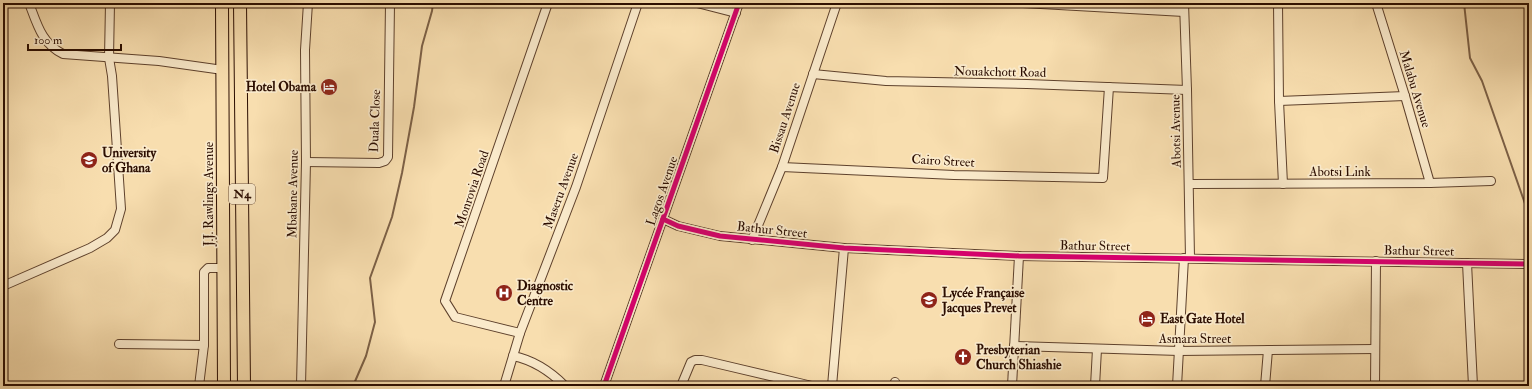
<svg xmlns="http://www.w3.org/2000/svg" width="1532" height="389" font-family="'IM FELL Double Pica',serif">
<rect width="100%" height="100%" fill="#f8deaf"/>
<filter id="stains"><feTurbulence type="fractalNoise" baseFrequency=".005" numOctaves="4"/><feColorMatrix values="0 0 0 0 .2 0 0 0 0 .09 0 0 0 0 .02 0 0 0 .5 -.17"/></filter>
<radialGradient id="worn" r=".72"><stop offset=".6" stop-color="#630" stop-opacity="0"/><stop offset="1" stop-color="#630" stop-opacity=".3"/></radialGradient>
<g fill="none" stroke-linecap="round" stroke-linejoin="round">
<!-- stream -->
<g stroke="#7c6046" stroke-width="2">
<path d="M1464,3L1470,58L1482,81L1529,215"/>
<path d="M353,386L366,356L375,322L370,278L392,217L402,173L414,107L422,46L432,11L433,3"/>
</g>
<!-- minor casing -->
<g stroke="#5e412c" stroke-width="10">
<g id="minor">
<path d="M29,3C37,24 42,44 63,54L159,61L223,70"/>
<path d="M697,3L736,13"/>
<path d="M1023,3L1184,12"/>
<path d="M1184,3L1187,90L1190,258"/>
<path d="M1278,3L1279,101L1283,184"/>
<path d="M1376,3L1405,96L1430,183"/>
<path d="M813,74L886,81L1027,84L1187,90"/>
<path d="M1279,101L1405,96"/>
<path d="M306,162L379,163L385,161L388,157L390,3"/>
<path d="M782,167L954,175L1103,178L1109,87"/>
<path d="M1189,184L1430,183L1491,181"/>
<path d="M663,219L678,226L720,236L844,248L1019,256L1529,264"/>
<path d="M752,240L782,167L837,3"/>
<path d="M1467,263L1473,386"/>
<path d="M3,286L90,248L107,238L115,230L121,209L112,76L109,58L110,3"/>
<path d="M520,333L455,317L445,301L548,3"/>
<path d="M119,344L204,345"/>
<path d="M1014,346L1179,351L1375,349"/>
<path d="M513,356C533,360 551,372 565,386"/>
<path d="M199,386L204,345V272L208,268H223"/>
<path d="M301,386L306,162L305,50L308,3"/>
<path d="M504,386L520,333L576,187L638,3"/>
<path d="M604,386L739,3"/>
<path d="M681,386L691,362L695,360H702L812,386"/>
<path d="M832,386L844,248"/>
<path d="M894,386L895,382"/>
<path d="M1012,386L1019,256"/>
<path d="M1095,386L1097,349"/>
<path d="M1177,386L1184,258"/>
<path d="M1265,386L1268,350"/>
<path d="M1375,386L1376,261"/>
</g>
</g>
<!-- highway casing -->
<g stroke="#2b0d00" stroke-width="14">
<g id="highway">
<path d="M222,3L224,386"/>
<path d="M240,3L244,386"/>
</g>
</g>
<!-- minor -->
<use href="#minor" stroke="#faeacb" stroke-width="8"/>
<!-- highway -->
<use href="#highway" stroke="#f8deaf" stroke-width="12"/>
<!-- cycleway casing -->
<g stroke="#faeacb" stroke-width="8">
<g id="cycleway">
<path d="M663,219L678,226L720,236L844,248L1019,256L1529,264"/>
<path d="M604,386L739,3"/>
</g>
</g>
<!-- cycleway -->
<use href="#cycleway" stroke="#d6006c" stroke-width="5"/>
</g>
<!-- icons -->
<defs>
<g id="hotel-disc" transform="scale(0.9)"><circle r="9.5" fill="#8f2418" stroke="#faeacb"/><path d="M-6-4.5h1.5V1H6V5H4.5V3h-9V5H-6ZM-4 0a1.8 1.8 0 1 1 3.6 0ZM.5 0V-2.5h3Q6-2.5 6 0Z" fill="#fff"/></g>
<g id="university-disc" transform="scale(0.9)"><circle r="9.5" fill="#8f2418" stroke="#faeacb"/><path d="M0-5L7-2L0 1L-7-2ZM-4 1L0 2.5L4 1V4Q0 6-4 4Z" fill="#fff"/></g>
<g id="hospital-disc" transform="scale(0.9)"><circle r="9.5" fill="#8f2418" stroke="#faeacb"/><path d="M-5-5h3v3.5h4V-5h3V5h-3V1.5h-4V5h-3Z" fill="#fff"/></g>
<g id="school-disc" transform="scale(0.9)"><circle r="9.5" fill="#8f2418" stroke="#faeacb"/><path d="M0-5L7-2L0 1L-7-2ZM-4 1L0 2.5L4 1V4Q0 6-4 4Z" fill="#fff"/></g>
<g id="church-disc" transform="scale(0.9)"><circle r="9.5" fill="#8f2418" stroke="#faeacb"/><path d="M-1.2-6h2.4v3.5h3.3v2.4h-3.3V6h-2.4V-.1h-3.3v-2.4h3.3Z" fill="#fff"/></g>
</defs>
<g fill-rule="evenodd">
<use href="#hotel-disc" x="329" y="87"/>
<use href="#university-disc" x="89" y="160"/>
<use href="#hospital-disc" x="504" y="293"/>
<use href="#school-disc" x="929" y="300"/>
<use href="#hotel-disc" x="1147" y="319"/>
<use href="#church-disc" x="963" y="357"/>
</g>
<g text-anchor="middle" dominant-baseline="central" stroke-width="3.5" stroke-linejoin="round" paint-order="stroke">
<!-- shield labels -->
<rect fill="#faeacb" stroke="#694f3d" stroke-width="1" x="229" y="184" width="26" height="20" rx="3"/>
<g font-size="12" font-weight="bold" fill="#2b0d00">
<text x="242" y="194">N4</text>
</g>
<!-- street labels -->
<g font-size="13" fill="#2b0d00" stroke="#faeacb">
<text transform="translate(1000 72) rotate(1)">Nouakchott Road</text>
<text transform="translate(1415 89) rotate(73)">Malabu Avenue</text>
<text transform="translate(785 118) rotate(-72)">Bissau Avenue</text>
<text transform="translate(375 121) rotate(-88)">Duala Close</text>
<text transform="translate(1176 131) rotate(-91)">Abotsi Avenue</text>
<text transform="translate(943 161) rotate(3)">Cairo Street</text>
<text x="1340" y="172">Abotsi Link</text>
<text transform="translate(472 189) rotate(-71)">Monrovia Road</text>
<text transform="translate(561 191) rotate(-70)">Maseru Avenue</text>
<text transform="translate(662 191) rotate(-71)">Lagos Avenue</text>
<text transform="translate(209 194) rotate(-90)">J.J. Rawlings Avenue</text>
<text transform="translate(293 194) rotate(-89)">Mbabane Avenue</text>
<text transform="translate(772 230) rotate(6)">Bathur Street</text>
<text transform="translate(1095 246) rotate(1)">Bathur Street</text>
<text transform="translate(1419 251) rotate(1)">Bathur Street</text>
<text x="1195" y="339">Asmara Street</text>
</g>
<!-- poi labels -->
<g font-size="13" font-weight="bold" fill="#2b0d00" stroke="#faeacb" text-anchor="start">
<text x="316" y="87" text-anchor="end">Hotel Obama</text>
<text x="102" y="153">University<tspan x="102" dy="15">of Ghana</tspan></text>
<text x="517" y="286">Diagnostic<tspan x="517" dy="15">Centre</tspan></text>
<text x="942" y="293">Lycée Française<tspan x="942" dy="15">Jacques Prevet</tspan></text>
<text x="1160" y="319">East Gate Hotel</text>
<text x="976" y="350">Presbyterian<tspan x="976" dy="15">Church Shiashie</tspan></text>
</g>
</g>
<!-- margin -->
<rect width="1532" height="389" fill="none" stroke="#f8deaf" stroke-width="16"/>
<rect x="4" y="4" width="1524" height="381" fill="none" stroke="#2b0d00" stroke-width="2"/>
<rect x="8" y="8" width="1516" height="373" fill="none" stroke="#2b0d00"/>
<!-- scale -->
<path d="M28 44v6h93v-6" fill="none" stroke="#2b0d00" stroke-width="2"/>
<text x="34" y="44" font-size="12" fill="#2b0d00" stroke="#faeacb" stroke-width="3" paint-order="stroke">100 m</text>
<rect width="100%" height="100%" filter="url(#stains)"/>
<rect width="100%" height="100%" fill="url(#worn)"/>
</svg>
